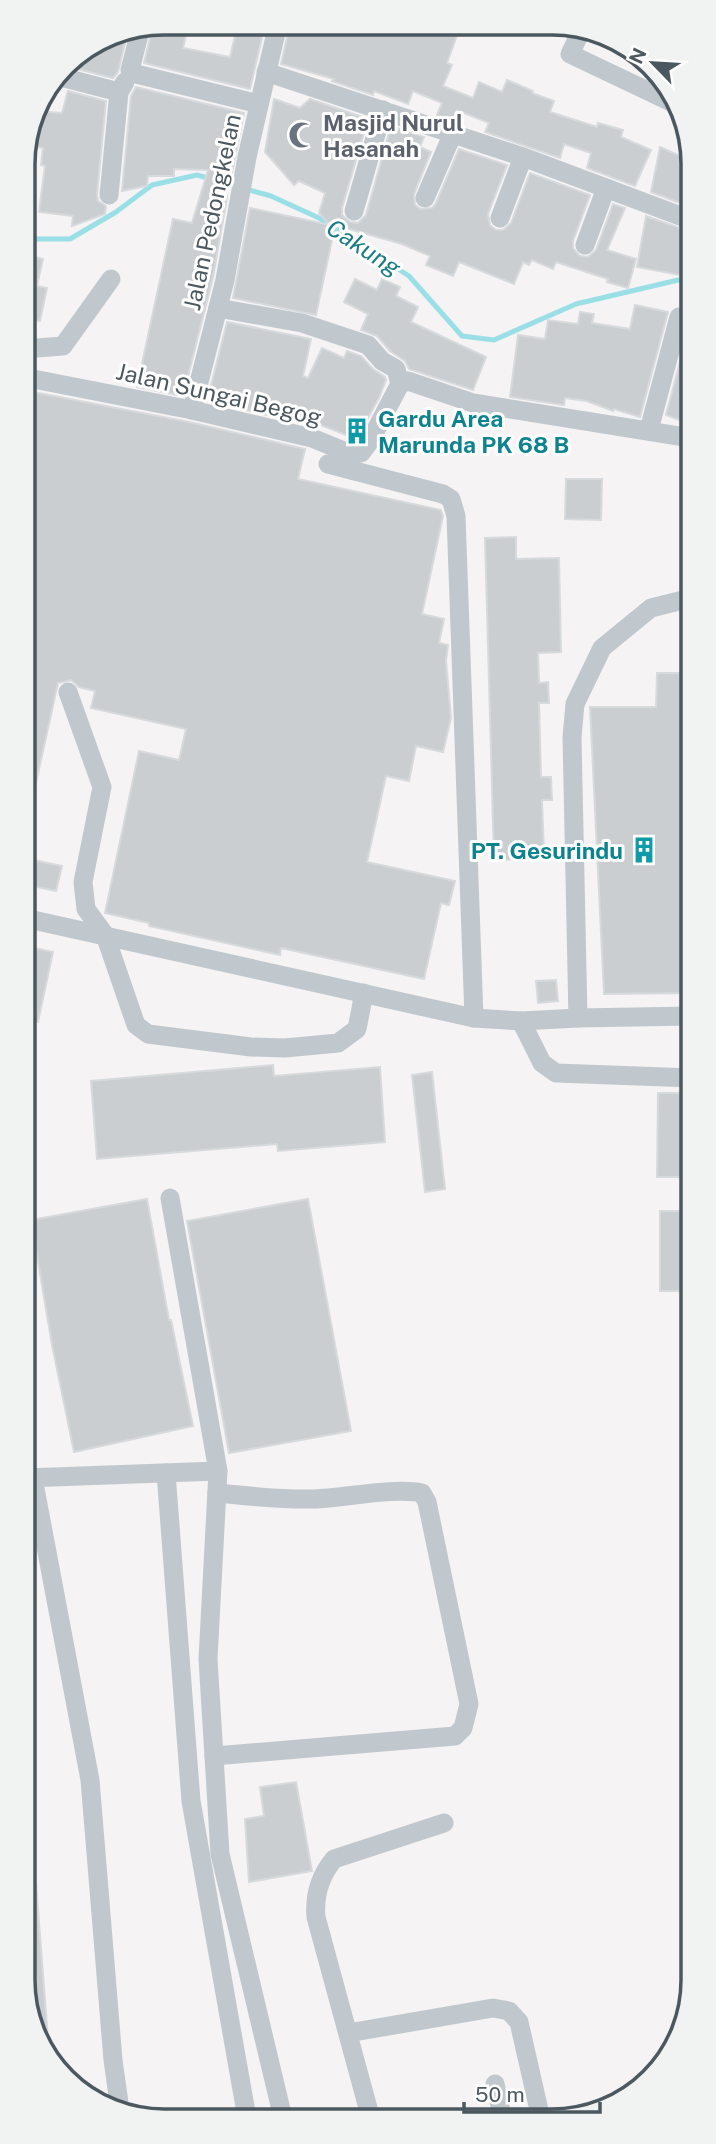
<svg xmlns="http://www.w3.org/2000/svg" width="716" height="2144" font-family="'Public Sans',sans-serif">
<rect width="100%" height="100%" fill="#f5f3f3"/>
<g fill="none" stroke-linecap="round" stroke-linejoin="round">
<!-- stream -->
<g stroke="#99dfe5" stroke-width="5">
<path d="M224,183L271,196L319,218L409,276L462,336L494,340L576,304L691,277"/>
<path d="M23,239H70L116,212L152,185L197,175L211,179"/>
</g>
</g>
<!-- building -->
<g fill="#caced1" stroke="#d7dadd" stroke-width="2">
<path d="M164,23H189L183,48L230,57L238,23H254L252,30L263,33L250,89L144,63L153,25Z"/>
<path d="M290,24H412L435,32L438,25H443L459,30L447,63L452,65L443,86L473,98L479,82L502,92L507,80L533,91L532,93L554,101L550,112L597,127L598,123L623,130L621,137L651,150L635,186L587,168L591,153L564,144L560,158L485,132L489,123L457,110L453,121L437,115L442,103L413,91L408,104L374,91L373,95L332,81L334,79L281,64Z"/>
<path d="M128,30L118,72L113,78L66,66L71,58L110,33Z"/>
<path d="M136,87L244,113L230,183L223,194L227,196L226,203L213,277L183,396L137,387L173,219L192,223L208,170L174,169V176H148L147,186L122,191L131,96Z"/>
<path d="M68,91L106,101L97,194L98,201L106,206L105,214L72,226L73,216L39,212L45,166L41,165L43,148L29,146L35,111L62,113Z"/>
<path d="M274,99L300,108L310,99L368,119L342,208V215L350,222L358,223L366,215L391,126L424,137L420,147L431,152L414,194L415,205L421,209L432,208L436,203L459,149L507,165L488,214L490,225L496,230H503L511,223L530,173L590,195L573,241V248L580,256L588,257L596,250L613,204L625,208L607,250L636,259L628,288L607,282L608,279L556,262L553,269L532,260L529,265L523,262L514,284L459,262L453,276L426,265L430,256L402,244L328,223L319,213L325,193L299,181L294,185L265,152Z"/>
<path d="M660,147L691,161V207L651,192Z"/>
<path d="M250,208L335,226L316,315L233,298Z"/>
<path d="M646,216L691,232V274L680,275L637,267Z"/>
<path d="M26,255L43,259L37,286L47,288L40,321L23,319V267Z"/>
<path d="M355,279L377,290L382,279L400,287L396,296L418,307L411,322L486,357L473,390L409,369L405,361L390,351L377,336L361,330L368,314L344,302Z"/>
<path d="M635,305L668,312L640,417L614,409L613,411L587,401L565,398L564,405L510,397L518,335L545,339L548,320L578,324L580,312L594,314L592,323L630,329Z"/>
<path d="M691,320V408L687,423L666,415Z"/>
<path d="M227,322L311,339L303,376L308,378L322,348L344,358L347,351L361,356L373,369L385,377L386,380L379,398L356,439L311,421L310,425L207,401Z"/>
<path d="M23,390L189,422L305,449L298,479L441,510L443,516L422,614L444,619L439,643L448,645L446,661L451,718L443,752L416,746L409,781L386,776L367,862L455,881L449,905L441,903L424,979L281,948L280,955L149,926V923L105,913L139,751L179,760L186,729L91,708L95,691L79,687L71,680L58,683L30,810L24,809Z"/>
<path d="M566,479H602L601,520L565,519Z"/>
<path d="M516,537V559L559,558L561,652L538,653L539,683L548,682L549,703H539L541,777H551L552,800H542L544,853L521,859L494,860L485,538Z"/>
<path d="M657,673H691L692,993L604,994L590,707H656Z"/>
<path d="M24,858L62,866L56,891L24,884Z"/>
<path d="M24,946L53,952L38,1022L24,1019Z"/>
<path d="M556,980L558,1001L538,1003L536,981Z"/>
<path d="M273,1065L274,1076L380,1067L385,1142L278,1151L277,1144L97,1159L91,1081Z"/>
<path d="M432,1072L445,1189L425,1192L412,1075Z"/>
<path d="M658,1093H692V1177H657Z"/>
<path d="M147,1199L169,1320H171L193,1426L74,1452L52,1345L31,1220Z"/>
<path d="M308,1199L351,1431L229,1453L187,1221Z"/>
<rect x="660" y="1211" width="32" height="80"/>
<path d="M296,1782L312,1871L249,1882L245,1819L264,1816L260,1787Z"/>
<path d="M25,1884H36L49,2052L25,2007Z"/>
</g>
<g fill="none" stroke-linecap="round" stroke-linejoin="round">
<!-- minor -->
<g stroke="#c0c8cd" stroke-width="19">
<path d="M141,27L130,70L132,73L259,104"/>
<path d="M583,27L570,54L673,103"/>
<path d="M266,72L523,157L500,218"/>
<path d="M57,76L119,92L125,82"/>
<path d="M523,157L691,220"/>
<path d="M109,195L119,92"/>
<path d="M425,198L453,133"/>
<path d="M354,211L383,110"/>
<path d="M585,245L606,188"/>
<path d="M218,308L302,323L368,345L382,361L396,369L400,384"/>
<path d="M23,349L63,346L111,279"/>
<path d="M23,377L192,410L312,438L351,454L361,453L370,441L400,384L408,381L473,403L691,438"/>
<path d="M192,410L225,280L247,157L278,24"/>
<path d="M649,430L679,317"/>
<path d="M328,464L443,494L451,499L456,516L474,1018"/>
<path d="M68,692L102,787L83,882L86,909L105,935L136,1025L148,1034L251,1047L285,1048L338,1043L357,1029L364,993"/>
<path d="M24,918L474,1018L521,1021L578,1018L692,1016"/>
<path d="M578,1018L572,737L575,704L602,648L651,608L691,598"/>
<path d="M521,1021L542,1063L556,1073L692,1078"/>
<path d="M24,1137L26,1140"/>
<path d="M170,1198L218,1471L208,1659L220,1854L283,2118"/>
<path d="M166,1473L191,1801L247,2118"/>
<path d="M25,1478L218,1471"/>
<path d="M33,1478L90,1780L113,2060L120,2110"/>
<path d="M214,1756L455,1736L463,1728L469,1704L427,1502L422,1493C395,1487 344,1498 314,1499C281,1500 249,1496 217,1493"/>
<path d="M348,2033L493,2008L509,2011L519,2022L541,2119"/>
<path d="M495,2084L503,2119"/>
<path d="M371,2119L316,1917C314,1894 320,1876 334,1859L444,1823"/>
</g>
</g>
<!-- icons -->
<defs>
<g id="mosque-bare" transform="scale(2.1)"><path d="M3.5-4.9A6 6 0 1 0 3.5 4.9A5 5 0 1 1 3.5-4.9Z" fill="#6b7280" stroke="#fff" stroke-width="2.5" paint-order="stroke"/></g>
<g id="building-bare" transform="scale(2.1)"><path d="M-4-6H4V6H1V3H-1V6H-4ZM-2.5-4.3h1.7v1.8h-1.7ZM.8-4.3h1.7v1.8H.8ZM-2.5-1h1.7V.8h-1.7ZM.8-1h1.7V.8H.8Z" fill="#0f9aa8" stroke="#fff" stroke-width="2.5" paint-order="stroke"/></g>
</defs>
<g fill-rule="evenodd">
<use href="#mosque-bare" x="302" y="135"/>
<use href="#building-bare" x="357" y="431"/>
<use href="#building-bare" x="644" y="850"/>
</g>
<g text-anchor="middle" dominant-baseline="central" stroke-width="6" stroke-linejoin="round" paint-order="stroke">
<!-- worship labels -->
<g font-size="23" font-weight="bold" fill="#5b616d" stroke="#fff" text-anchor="start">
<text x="323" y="122">Masjid Nurul<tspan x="323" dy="26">Hasanah</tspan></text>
</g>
<!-- street labels -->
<g font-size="23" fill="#4c585f" stroke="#fff">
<text transform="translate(212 212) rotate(-78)">Jalan Pedongkelan</text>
<text transform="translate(219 394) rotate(13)">Jalan Sungai Begog</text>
</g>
<!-- culture labels -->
<g font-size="23" font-weight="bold" fill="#0d838f" stroke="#fff" text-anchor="start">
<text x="378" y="418">Gardu Area<tspan x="378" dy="26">Marunda PK 68 B</tspan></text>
<text x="623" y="850" text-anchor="end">PT. Gesurindu</text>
</g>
<!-- water labels -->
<g font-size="24" font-style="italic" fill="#197c85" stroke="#fff">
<text transform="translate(364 247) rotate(33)">Cakung</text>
</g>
</g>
<!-- crop -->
<path d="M0 0H716V2144H0ZM164 35H552A129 129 0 0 1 681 164V1980A129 129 0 0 1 552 2109H164A129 129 0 0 1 35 1980V164A129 129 0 0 1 164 35Z" fill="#f1f2f2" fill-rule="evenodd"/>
<path fill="none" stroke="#4c585f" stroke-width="3.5" d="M164 35H552A129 129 0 0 1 681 164V1980A129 129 0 0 1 552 2109H164A129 129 0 0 1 35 1980V164A129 129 0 0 1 164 35Z"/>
<!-- north arrow -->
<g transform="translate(653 63) rotate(295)" stroke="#ffffff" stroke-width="5" paint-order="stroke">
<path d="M0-5L12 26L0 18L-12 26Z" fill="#4c585f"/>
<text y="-10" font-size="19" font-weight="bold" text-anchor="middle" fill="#4c585f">N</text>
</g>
<!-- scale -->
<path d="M464 2102v10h136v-10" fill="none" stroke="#4c585f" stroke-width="3.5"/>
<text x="475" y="2102" font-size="21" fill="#4c585f" stroke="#ffffff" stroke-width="5" paint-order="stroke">50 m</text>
</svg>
